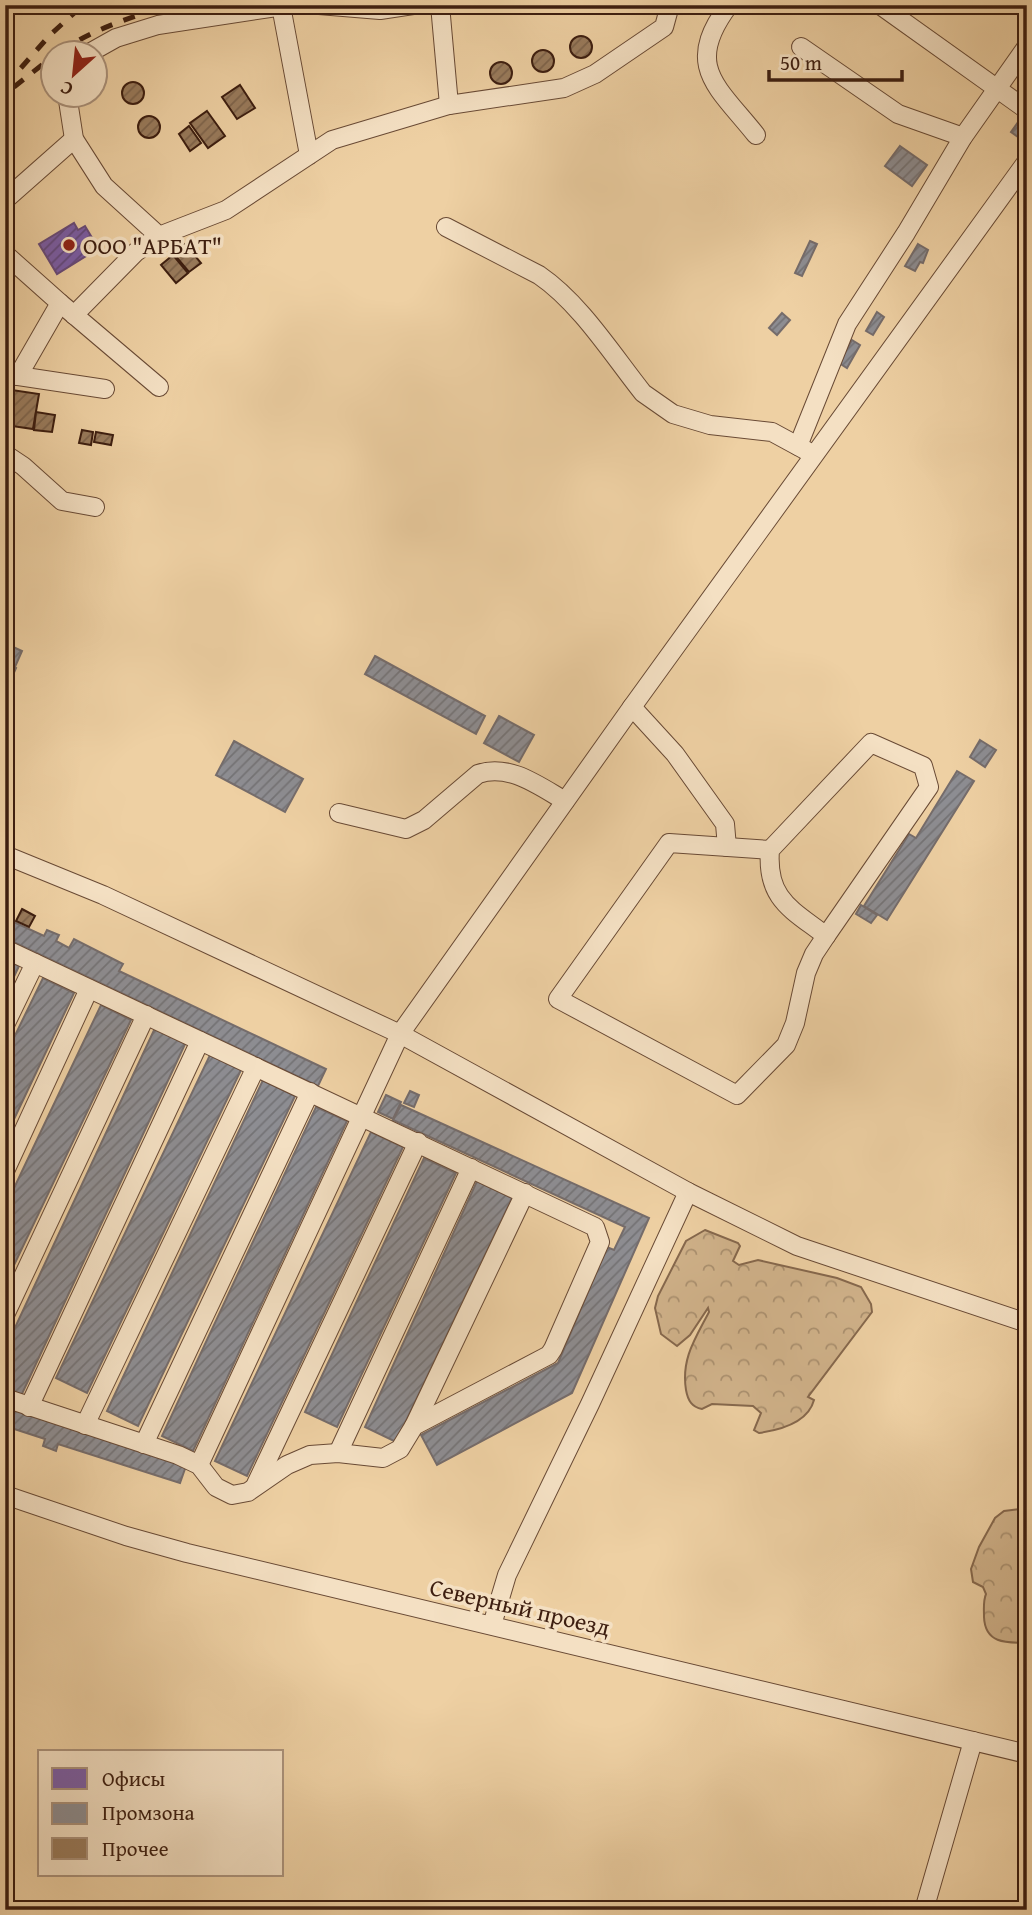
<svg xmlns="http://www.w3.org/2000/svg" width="1032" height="1915" font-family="'Gentium Book Plus',serif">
<defs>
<pattern id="forest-crowns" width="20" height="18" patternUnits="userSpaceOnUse" patternTransform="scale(1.75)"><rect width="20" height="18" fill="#d0b28a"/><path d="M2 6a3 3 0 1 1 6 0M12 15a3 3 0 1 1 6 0" fill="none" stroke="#aa906f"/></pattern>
<pattern id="offices-hatch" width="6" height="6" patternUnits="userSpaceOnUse" patternTransform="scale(1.75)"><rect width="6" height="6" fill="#7b5ea7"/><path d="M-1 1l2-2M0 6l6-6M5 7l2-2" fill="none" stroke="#61497e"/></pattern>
<pattern id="industry-hatch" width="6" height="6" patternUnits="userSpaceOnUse" patternTransform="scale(1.75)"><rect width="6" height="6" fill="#8d8d92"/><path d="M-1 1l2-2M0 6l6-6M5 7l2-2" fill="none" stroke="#747376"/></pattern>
<pattern id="building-hatch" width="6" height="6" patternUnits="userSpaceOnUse" patternTransform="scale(1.75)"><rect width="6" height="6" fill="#997b5c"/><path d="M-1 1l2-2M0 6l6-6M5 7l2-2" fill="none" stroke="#7e644b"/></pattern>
</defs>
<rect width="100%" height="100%" fill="#eed0a3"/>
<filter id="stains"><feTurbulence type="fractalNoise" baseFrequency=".00286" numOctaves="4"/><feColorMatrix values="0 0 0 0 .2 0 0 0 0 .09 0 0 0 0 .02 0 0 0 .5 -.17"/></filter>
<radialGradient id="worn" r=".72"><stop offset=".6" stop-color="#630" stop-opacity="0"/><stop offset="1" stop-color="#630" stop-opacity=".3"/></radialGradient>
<!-- forest -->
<g fill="url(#forest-crowns)" stroke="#86684d" stroke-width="2">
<path d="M705,1230L738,1243L740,1246L733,1261L739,1265L758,1260L837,1278L861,1287L871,1304L872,1312L808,1397L814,1400C808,1423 780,1430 759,1433L754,1430L761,1413L753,1406L712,1404L702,1409C692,1407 688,1401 686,1390C681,1359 695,1339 709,1312L708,1308L690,1335L677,1346L661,1334L655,1308L658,1296L686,1241Z"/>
<path d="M1027,1508V1643C1005,1643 985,1643 984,1617C984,1608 983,1601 986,1594L983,1587L973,1582L971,1569L979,1547L995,1518L1004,1511Z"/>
</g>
<!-- offices -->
<path fill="url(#offices-hatch)" stroke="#684b7a" stroke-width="2" d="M74,223L78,230L85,226L94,241L87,246L91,253L57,274L39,244Z"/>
<!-- industry -->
<g fill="url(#industry-hatch)" stroke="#756c6b" stroke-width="2">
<path d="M1021,118L1027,124L1018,137L1011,132Z"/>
<path d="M900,146L927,165L912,186L885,166Z"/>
<path d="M810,241L817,244L802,276L795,273Z"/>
<path d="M918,244L928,250L923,263L920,262L915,271L905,266Z"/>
<path d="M877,312L884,317L873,335L866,331Z"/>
<path d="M782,313L790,320L777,335L769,328Z"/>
<path d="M852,340L860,345L847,368L839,363Z"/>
<path d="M11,646L22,651L15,667L5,662Z"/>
<path d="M375,656L485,716L476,734L365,674Z"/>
<path d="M5,663L16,668L13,675L5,672Z"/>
<path d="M499,716L534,735L519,762L484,743Z"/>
<path d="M980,740L996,750L985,767L970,757Z"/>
<path d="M234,741L303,779L285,812L216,775Z"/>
<path d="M957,771L974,781L887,920L864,906L909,834L916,838Z"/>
<path d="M861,905L877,915L871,923L856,914Z"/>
<path d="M5,918L44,936L47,930L59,935L56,941L69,948L74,939L123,964L119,971L326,1069L318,1086L5,938Z"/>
<path d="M5,959L19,966L5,996Z"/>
<path d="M43,978L74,993L5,1138V1056Z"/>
<path d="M101,1005L131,1020L5,1284V1207Z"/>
<path d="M155,1028L186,1042L21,1396L5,1389V1349Z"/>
<path d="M210,1055L241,1070L87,1393L56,1378Z"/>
<path d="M263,1080L295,1096L138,1426L107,1411Z"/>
<path d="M410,1091L419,1095L414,1107L404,1103Z"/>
<path d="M386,1095L401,1102L393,1119L378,1112Z"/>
<path d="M401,1105L649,1218L572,1393L437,1465L421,1435L558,1363L607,1247L614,1250L625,1227L393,1120Z"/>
<path d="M316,1107L347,1121L193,1451L162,1436Z"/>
<path d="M371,1132L403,1147L247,1476L215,1461Z"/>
<path d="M424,1158L456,1173L337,1427L305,1412Z"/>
<path d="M477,1181L512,1198L396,1442L365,1427Z"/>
<path d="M5,1407L186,1466L180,1483L58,1444L56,1451L43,1446L45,1439L5,1426Z"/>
</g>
<!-- building -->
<g fill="url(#building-hatch)" stroke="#3d1e10" stroke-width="2">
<circle cx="581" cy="47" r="11"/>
<circle cx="543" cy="61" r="11"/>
<circle cx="501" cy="73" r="11"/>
<circle cx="133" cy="93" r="11"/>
<path d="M240,85L255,108L237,119L222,97Z"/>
<path d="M207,111L225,136L208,148L190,123Z"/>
<circle cx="149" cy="127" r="11"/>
<path d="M189,126L201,143L190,151L179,134Z"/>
<path d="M185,244L201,263L189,272L173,253Z"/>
<path d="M173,255L188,273L176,283L161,265Z"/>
<path d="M5,389L39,394L33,429L5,425Z"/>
<path d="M36,412L55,415L52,432L34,430Z"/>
<path d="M82,430L93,432L91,445L79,443Z"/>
<path d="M96,432L113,435L111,445L94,442Z"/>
<path d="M22,909L35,916L29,927L16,921Z"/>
</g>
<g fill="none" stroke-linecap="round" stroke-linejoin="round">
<!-- minor casing -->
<g stroke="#694a35" stroke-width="20">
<g id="minor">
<path d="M319,5L380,10L413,5"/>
<path d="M440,5L449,105"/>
<path d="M729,5C683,66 717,86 756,135"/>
<path d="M880,5L1027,110"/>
<path d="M281,6L309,155"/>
<path d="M801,47L898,114L963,137"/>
<path d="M91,52L116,38L158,25L290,5"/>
<path d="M67,94L74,139L104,186L159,236L226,210L332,140L449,105L564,88L595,74L664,27L670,5"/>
<path d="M5,200L74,139"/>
<path d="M446,227L539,275C580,303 612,354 643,393L673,414L710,425L772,432L807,451"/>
<path d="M5,254L60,303L18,376"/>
<path d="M60,303L159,387"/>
<path d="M74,315L136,252L159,236"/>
<path d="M5,374L105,389"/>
<path d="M798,446L847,324L906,233L963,137L1027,46"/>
<path d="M5,454L23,466L62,501L95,507"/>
<path d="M632,707L675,754L725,824L727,847"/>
<path d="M871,743L923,766L929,787L826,936C793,910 766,900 770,850Z"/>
<path d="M339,813L406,829L424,820L478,774C509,763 539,786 565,801"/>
<path d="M770,850L669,843L558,999L737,1095L786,1045L795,1023L806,973L814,954L826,936"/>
<path d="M5,855L103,895L400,1034L688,1192L590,1404L507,1575L492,1625"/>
<path d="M5,949L595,1227L600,1242L553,1349L549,1355L414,1426L400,1449L383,1458L338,1453L310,1455L287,1465L248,1492L232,1495L216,1487L199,1465L178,1455L5,1398"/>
<path d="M5,1025L35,963"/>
<path d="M5,1171L89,989"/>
<path d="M688,1192L797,1246L1027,1323"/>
<path d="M5,1315L146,1015"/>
<path d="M29,1407L200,1041"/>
<path d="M85,1425L256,1067"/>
<path d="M414,1426L525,1193"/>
<path d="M144,1444L310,1092"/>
<path d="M338,1453L471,1168"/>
<path d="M199,1465L400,1034L632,707L1027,161"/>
<path d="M256,1484L418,1142"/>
<path d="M5,1495L126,1536L187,1553L1027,1754"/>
<path d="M924,1910L973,1741"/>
</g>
</g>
<!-- minor -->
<use href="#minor" stroke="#f4e0c3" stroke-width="18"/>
<!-- rail -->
<g stroke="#3d1e10" stroke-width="5" stroke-dasharray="12 12" stroke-linecap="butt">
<path d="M59,52C94,29 132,16 173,5"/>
<path d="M5,86L50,35L83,5"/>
<path d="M14,87L52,57"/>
</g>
</g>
<!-- markers -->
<circle fill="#8f2418" stroke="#f4e0c3" stroke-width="2.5" cx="69" cy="245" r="7"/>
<g text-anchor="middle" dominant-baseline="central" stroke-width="7" stroke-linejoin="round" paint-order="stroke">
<!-- poi labels -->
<g font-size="24" fill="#3d1e10" stroke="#f4e0c3" text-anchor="start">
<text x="83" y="245">ООО "АРБАТ"</text>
</g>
<!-- street labels -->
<g font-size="24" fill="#3d1e10" stroke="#f4e0c3">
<text transform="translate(520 1607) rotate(13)">Северный проезд</text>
</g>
</g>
<!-- margin -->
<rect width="1032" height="1915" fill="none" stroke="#eed0a3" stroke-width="28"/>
<rect x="7" y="7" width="1018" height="1901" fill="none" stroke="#3d1e10" stroke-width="3.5"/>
<rect x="14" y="14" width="1004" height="1887" fill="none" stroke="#3d1e10" stroke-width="2"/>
<!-- legend -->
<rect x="38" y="1750" width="245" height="126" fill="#f4e0c3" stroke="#ab927b" stroke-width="2"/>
<rect x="52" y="1768" width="35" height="21" fill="#7b5ea7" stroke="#ab927b" stroke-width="2"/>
<text x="102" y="1786" font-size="21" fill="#3d1e10">Офисы</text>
<rect x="52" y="1803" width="35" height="21" fill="#8d8d92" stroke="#ab927b" stroke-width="2"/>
<text x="102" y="1820" font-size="21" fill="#3d1e10">Промзона</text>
<rect x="52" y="1838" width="35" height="21" fill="#997b5c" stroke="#ab927b" stroke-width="2"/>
<text x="102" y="1856" font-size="21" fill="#3d1e10">Прочее</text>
<!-- north arrow -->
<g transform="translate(74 74) rotate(207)"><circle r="33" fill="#f4e0c3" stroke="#ab927b" stroke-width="2"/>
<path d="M0-5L12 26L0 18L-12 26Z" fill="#8f2418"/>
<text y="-10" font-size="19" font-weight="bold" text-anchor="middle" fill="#3d1e10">С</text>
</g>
<!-- scale -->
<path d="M769 70v10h133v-10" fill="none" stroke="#3d1e10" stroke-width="3.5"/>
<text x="780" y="70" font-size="21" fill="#3d1e10" stroke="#f4e0c3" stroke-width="5" paint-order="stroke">50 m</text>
<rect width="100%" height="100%" filter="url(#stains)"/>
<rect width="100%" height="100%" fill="url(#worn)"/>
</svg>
